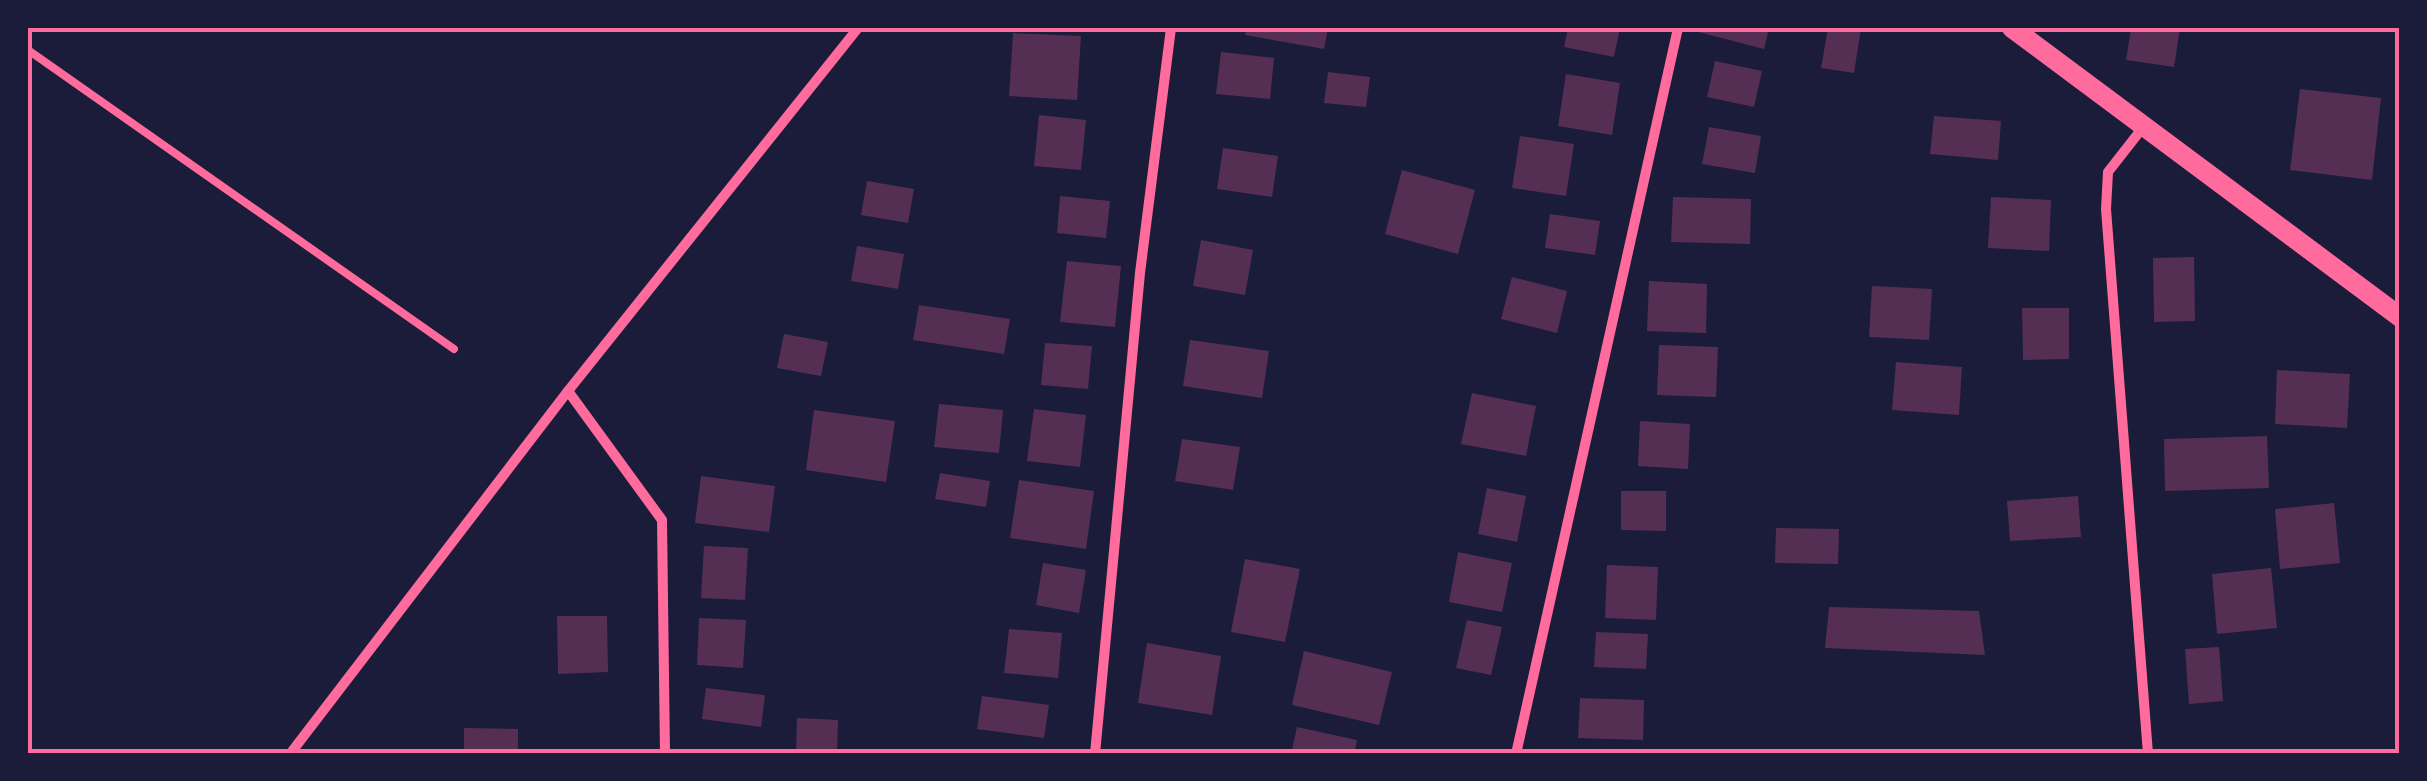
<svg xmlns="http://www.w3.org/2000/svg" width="2427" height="781" font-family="'Fira Sans Condensed',sans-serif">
<rect width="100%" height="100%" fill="#1b1b3a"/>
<!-- building -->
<g fill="#542f53">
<path d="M1247,28H1328L1324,49L1245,35Z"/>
<path d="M1568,28H1620L1614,57L1564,47Z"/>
<path d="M1683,28H1769L1764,49Z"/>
<path d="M1828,28H1861L1854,73L1821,68Z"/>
<path d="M2131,28H2180L2174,67L2126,60Z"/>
<path d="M1013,33L1081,36L1077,100L1009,96Z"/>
<path d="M1221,52L1274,58L1270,99L1216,94Z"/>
<path d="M1715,61L1762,71L1754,107L1707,97Z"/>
<path d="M1328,72L1370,77L1366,107L1324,103Z"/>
<path d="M1566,74L1620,83L1612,135L1558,126Z"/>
<path d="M2300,89L2381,98L2372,180L2290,170Z"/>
<path d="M1039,115L1086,120L1081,170L1034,166Z"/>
<path d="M1934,116L2001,121L1998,160L1930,154Z"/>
<path d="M1709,127L1761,136L1755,173L1702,164Z"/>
<path d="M1520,136L1574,144L1566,196L1512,188Z"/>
<path d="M1223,148L1278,156L1272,197L1217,189Z"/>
<path d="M1402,170L1475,190L1458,254L1385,234Z"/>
<path d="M867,181L914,189L908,223L861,215Z"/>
<path d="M1060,196L1110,201L1106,238L1057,233Z"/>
<path d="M1673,197L1751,199L1750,244L1671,242Z"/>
<path d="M1991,197L2051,200L2049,251L1988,248Z"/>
<path d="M1550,214L1600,221L1595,255L1545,248Z"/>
<path d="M1201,240L1253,250L1245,295L1193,286Z"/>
<path d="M857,246L904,254L898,289L851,281Z"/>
<path d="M2194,257L2195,321L2154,322L2153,258Z"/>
<path d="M1067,261L1121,266L1115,327L1060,322Z"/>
<path d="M1512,277L1567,291L1557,333L1501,319Z"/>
<path d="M1649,281L1707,284L1706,333L1647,331Z"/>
<path d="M1872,286L1932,289L1929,340L1869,337Z"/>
<path d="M919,305L1010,319L1004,354L913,340Z"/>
<path d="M2022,308H2069V359L2023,360Z"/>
<path d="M784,334L828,342L821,376L777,368Z"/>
<path d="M1190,340L1269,351L1262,398L1183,386Z"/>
<path d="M1045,343L1092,346L1088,389L1041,385Z"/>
<path d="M1659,345L1718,347L1716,397L1657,395Z"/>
<path d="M1896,362L1962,367L1959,415L1892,410Z"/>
<path d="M2277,370L2350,374L2347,428L2275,424Z"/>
<path d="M1472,393L1536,406L1526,456L1461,444Z"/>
<path d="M939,404L1003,410L999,453L934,447Z"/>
<path d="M1034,409L1086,415L1080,467L1027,461Z"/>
<path d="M814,410L895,421L886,482L806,470Z"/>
<path d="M1640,421L1690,424L1688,469L1638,466Z"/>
<path d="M2267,436L2269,488L2165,491L2164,439Z"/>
<path d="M1182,439L1240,447L1233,490L1175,481Z"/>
<path d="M940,473L990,481L986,507L935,499Z"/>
<path d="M701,476L775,486L769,532L695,523Z"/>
<path d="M1019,480L1094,491L1086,549L1010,538Z"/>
<path d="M1487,488L1526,496L1517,542L1478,534Z"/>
<path d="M1621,491H1666V531L1621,530Z"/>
<path d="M2078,496L2081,537L2010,541L2007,501Z"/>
<path d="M2334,503L2340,563L2280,569L2275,509Z"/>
<path d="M1776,528L1839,529L1838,564L1775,563Z"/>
<path d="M704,546L748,548L745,600L701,598Z"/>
<path d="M1458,552L1512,563L1502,612L1449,602Z"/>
<path d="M1245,559L1300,569L1285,642L1231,632Z"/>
<path d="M1043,563L1086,570L1079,613L1036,605Z"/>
<path d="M1607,565L1658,567L1656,620L1605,618Z"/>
<path d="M2271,568L2277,628L2217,634L2212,574Z"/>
<path d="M1829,607L1979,611L1985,655L1825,648Z"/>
<path d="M557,616H607L608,672L558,674Z"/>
<path d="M699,618L746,620L743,668L697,665Z"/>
<path d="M1467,620L1502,627L1491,675L1456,668Z"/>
<path d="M1009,629L1062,633L1058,678L1004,673Z"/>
<path d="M1596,632L1648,634L1646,669L1594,667Z"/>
<path d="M1147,643L1221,656L1212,715L1138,703Z"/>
<path d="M2219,647L2223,701L2189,704L2185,649Z"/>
<path d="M1304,651L1392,672L1379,725L1292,705Z"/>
<path d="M706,688L765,695L761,727L702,719Z"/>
<path d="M982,696L1049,705L1044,738L977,729Z"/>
<path d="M1580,698L1644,700L1643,740L1578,738Z"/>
<path d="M797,718L838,720L837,754H796Z"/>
<path d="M1297,727L1357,740L1354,754H1291Z"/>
<path d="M464,728L518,729V754H464Z"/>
</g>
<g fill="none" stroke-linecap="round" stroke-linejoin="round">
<!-- service -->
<path stroke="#ff6b9d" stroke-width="8" d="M28,50L454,349"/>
<!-- minor -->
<g stroke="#ff6b9d" stroke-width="10">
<path d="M2144,126L2108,172L2106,209L2148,754"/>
<path d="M568,391L662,520L665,754"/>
<path d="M290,754L568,391L858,28"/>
<path d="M1095,754L1140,273L1171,28"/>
<path d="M1516,754L1678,28"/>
</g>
<!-- secondary -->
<path stroke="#ff6b9d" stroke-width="20" d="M2012,28L2400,317"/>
</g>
<!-- border -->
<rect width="2427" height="781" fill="none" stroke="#1b1b3a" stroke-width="60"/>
<rect x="30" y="30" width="2367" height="721" fill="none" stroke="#ff6b9d" stroke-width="4"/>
</svg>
